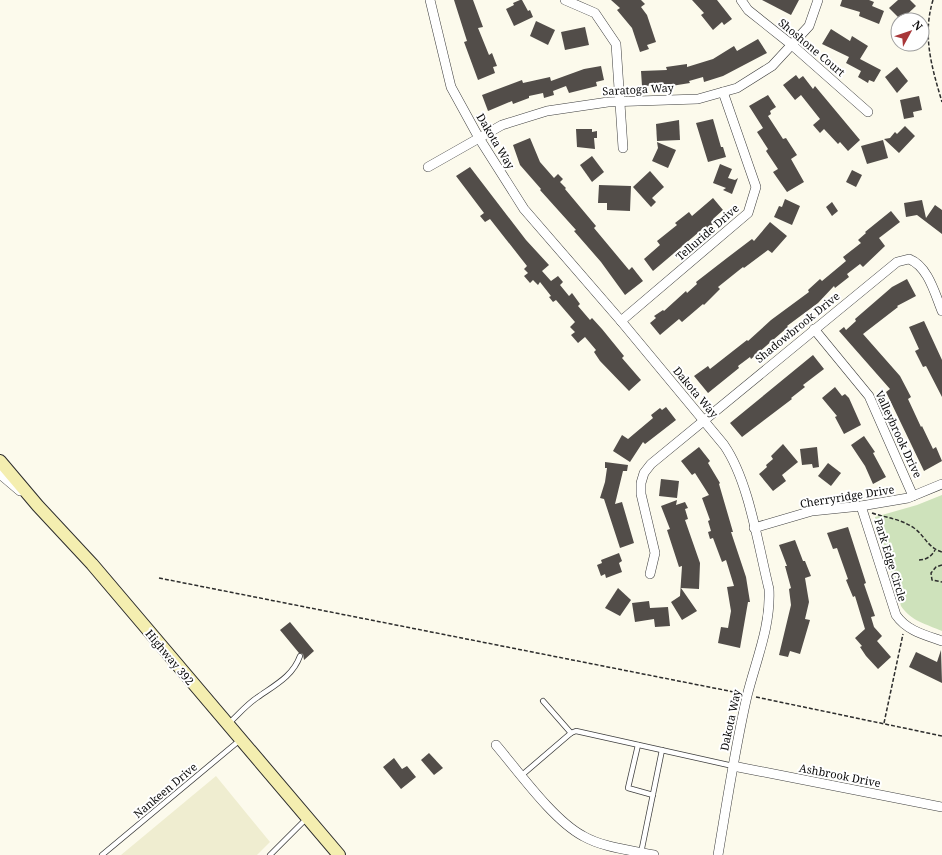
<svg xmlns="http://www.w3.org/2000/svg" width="942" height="855" font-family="'Noto Serif',serif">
<rect width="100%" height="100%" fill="#fcfaec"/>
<!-- farmland -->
<path fill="#efedd0" d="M216,776L270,842L257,855H121Z"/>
<!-- green -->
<path fill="#cee2bb" d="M942,495V631C926,624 911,621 901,606L875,520V517L917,505Z"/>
<!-- building -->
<g fill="#524d49">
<path d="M454,0H473L483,27L478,28L489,55L492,53L497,66L493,67L495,73L478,80L464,42L467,41Z"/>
<path d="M520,0H522L528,11L530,10L533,17L514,26L506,9L514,5L513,3Z"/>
<path d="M611,0H641L645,4L641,7L647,15L656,42L647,45L649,49L640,52L632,28L617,10L620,8Z"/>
<path d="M692,0H717L732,19L724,25L722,22L713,30L701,15L704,13Z"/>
<path d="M762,0H799L791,15Z"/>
<path d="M842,0H869L874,2L872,6L884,11L879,24L859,16L860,12L840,6Z"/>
<path d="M898,0H910L916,6L901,20L889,8Z"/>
<path d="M536,21L555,30L548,45L530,36Z"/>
<path d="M585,27L589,45L565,50L561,32Z"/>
<path d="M831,29L850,41L852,36L868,46L860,59L881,70L874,82L869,80L868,83L858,77L861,71L846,63L849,57L822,44Z"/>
<path d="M758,39L767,53L723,76L704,82L703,77L689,81L690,83L665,87V85L642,86L641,71L667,70L666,67L687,64V67L713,59L734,46L737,51Z"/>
<path d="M601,66L604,80L596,82L597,86L569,93L566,86L553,91L554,95L544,98L543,93L529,96V98L513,104L512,101L488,111L482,95L522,80L523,83L550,77L551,81L584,69Z"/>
<path d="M897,67L908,81L897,93L885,77Z"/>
<path d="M796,75L799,79L803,76L813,89L815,86L860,140L848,151L840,142L838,144L824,129L820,133L813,125L820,119L801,95L795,100L783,85Z"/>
<path d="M768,95L776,107L770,111L771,114L768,116L783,139L786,138L797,155L791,159L804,182L787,192L773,172L778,169L766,151L768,149L757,132L763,128L749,106Z"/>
<path d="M919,96L922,110L913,112L914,117L904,119L900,100Z"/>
<path d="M713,119L721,147H723L726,157L708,162L696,123Z"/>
<path d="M679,120L680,140L657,141L656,124Z"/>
<path d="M905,126L915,136L899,153L884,139L890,138L895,132L897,134Z"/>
<path d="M576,129H592V132L597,131V138H594L595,149L577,147Z"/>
<path d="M530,138L540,162L554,178L558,174L563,179L560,182L566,188L565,189L596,226L594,228L629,270L632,267L643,281L625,295L601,262L574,231L576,230L540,190L541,189L520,165L513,145Z"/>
<path d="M883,140L888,158L867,164L861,146Z"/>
<path d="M657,142L676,150L668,168L652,161L658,148Z"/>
<path d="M592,156L604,172L592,182L580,165Z"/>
<path d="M720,164L732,169L728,178L735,180L738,178L732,194L723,190L726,188L713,183Z"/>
<path d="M470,167L526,240L549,265L542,271L551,281L558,276L563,282L560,285L569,296L572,293L580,304L578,306L590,320L592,318L602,329L624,356L622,358L641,380L629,391L600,361L594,352L596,350L585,337L578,343L571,335L575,332L570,327L575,322L556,300L553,302L549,297L551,296L540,282L538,285L533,280L530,283L524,276L528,273L524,269L527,266L490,219L485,222L480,216L484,213L456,176Z"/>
<path d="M852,170L862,175L856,187L846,182Z"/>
<path d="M650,171L664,187L652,198L656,202L651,207L633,187Z"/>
<path d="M599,185L631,186L630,211L607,210V203H598Z"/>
<path d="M713,198L723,210L713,219L715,222L708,229L706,226L653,271L644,259L660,245L657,241L677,225L675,223L689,212L692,216Z"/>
<path d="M785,199L800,206L792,225L774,217L779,206L782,207Z"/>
<path d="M922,200L926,218L935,205L942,210V234L917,215L906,217L904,203Z"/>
<path d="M832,202L838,211L832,216L826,207Z"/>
<path d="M891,211L900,222L879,238L885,246L863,267L860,264L847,274L849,277L835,288L834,286L818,303L787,326L788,327L751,359L750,357L738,366L739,368L708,393L694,376L708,366L710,369L747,340L748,341L771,320L809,292L808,290L820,279L822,281L846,261L843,257L861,243L858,240L866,233L865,232Z"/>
<path d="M770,222L787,236L772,253L768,250L744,268L743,267L718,287L720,289L704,305L703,304L682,322L679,319L660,335L650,323L656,318L654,316L663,310L664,311L686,291L687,293L697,284L696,282L727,258L752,239L754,241Z"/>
<path d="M907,279L916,296L897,306L898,307L863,334L900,376L911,397L908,399L921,427L922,426L933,449L936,447L942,461L924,471L886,392L890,389L839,331L844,327L846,330L856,321L855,319L892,287Z"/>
<path d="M924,321L942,360V397L926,366L923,367L915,351L919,349L909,327Z"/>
<path d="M813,355L824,369L803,385L805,387L791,398L792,399L742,437L730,423Z"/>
<path d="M835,387L842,396L845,394L849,398L861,425L844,434L835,417L837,416L822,398Z"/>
<path d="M666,407L676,420L645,444L643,442L630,462L613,451L622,435L628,439L653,418L651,415L660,408L662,410Z"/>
<path d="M864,436L875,452L873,453L886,477L873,484L865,466L851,445Z"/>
<path d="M783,444L798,462L782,475L786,481L773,491L759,474L767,467L766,465L773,459L771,456Z"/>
<path d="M699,447L710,461L708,463L720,483L719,484L733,532H731L746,577L750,602H748L740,648L718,643L721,627L728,628L731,611L727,587L734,586L726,560L722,562L713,538L710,539L708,532L711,531L708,521L710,520L702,498L709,495L695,473L692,475L681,461Z"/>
<path d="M817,447L819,467L813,468L812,464L802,465L800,449Z"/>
<path d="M605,462L628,465L627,471H623L615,504L622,502L634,543L620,548L604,499L600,498L605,482L607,468H605Z"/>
<path d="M828,463L841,473L831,486L818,476Z"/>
<path d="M661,479L679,481L677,498L659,496Z"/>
<path d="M677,500L676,505L685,502L688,508L685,509L688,519L685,520L700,563L699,589L681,588L697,611L682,620L671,602L680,596L682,566L679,567L667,530L670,529L661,506Z"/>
<path d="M848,527L866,583L864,584L875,616L871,617L874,627L882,636L877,641L891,657L878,669L866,656L860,647L862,646L855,638L865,629L855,596L853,597L846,580L848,579L837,548L833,549L827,533Z"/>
<path d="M795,540L803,561H805L811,576L805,578L809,602L805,619L810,620L800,654L790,651L788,657L779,655L791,605L789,589L791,588L785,566H787L779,545Z"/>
<path d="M619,553L622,561L619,563L622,572L606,578L605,574L601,576L597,565L602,563L601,560Z"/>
<path d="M618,588L631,600L620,616L605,608Z"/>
<path d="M649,601L650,608L668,607L670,626L655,627L654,619L635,622L632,603Z"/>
<path d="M290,622L314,651L304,660L303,654L299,653L280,630Z"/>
<path d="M941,650L942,683L909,667L916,652L937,662Z"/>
<path d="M429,753L443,768L434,775L421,760Z"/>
<path d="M394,758L402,769L407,766L416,777L401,789L383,767Z"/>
</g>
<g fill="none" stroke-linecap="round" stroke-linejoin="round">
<!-- lane casing -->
<g stroke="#3e3e3e" stroke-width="6">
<g id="lane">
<path d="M543,701L571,733"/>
<path d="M228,724C238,715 247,704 258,697C275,685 293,676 300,656"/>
<path d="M638,745L628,788L653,795"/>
<path d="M522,775L571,733L576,731L733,766"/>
<path d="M641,853L662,750"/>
<path d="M102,855L240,740"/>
<path d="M270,855L307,818"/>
</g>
</g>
<!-- street casing -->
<g stroke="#3e3e3e" stroke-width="10">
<g id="street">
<path d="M430,0L451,87L479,138L524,209L621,321L724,445C749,481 758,545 769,589C771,626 756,660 747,696C735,748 727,802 718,855"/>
<path d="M565,0L595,13L616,44L623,148"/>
<path d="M741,0L748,10L792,45L868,112"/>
<path d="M428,167L502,125L547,111L608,102L698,99L737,88L772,66L809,26L818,0"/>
<path d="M621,321L748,213L756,187L723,92"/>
<path d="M814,329L869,396L913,496"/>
<path d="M0,474L20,491"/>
<path d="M861,506L896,615C907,631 925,635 942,641"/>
<path d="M754,528L812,511L861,506L908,498L942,484"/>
<path d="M650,574L655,553L641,494V483L644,473L651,464L897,262L909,259C928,266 935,294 942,311"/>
<path d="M496,745C519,772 553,820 583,836C604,848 631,850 654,855"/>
<path d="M733,766L942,807"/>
</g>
</g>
<!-- secondary casing -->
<g stroke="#2d2d2d" stroke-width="14">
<path id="secondary" d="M0,461L38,506L92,564L339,855"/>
</g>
<!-- path -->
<g stroke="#2d2d2d" stroke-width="1.5" stroke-dasharray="4 2" stroke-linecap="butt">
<path d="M933,0C922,36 932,68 942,102"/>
<path d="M872,513C887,518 901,519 914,528C925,536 928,548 942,552"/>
<path d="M919,560C926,560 932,556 935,550"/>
<path d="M942,565L936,567L931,573L932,580L942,582"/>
<path d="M159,578L739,693"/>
<path d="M756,697L942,736"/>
<path d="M884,723L903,634"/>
</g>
<!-- lane -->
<use href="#lane" stroke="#fff" stroke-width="4.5"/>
<!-- street -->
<use href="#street" stroke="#fff" stroke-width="9"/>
<!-- secondary -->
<use href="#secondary" stroke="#f4eeb0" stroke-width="12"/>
</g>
<g text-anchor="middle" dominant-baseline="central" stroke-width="4" stroke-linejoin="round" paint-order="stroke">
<!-- street labels -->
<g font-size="11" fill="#0b0b0b" stroke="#fff">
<text transform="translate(812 47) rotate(40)">Shoshone Court</text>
<text transform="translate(638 89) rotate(-3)">Saratoga Way</text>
<text transform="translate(496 141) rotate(59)">Dakota Way</text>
<text transform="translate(707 232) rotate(-41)">Telluride Drive</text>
<text transform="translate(797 327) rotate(-39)">Shadowbrook Drive</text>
<text transform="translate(696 392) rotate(50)">Dakota Way</text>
<text transform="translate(899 434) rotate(65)">Valleybrook Drive</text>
<text transform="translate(847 496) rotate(-9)">Cherryridge Drive</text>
<text transform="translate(891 560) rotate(73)">Park Edge Circle</text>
<text transform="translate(170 657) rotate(50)">Highway 392</text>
<text transform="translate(730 720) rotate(-78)">Dakota Way</text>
<text transform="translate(840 775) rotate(11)">Ashbrook Drive</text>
<text transform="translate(165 790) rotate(-40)">Nankeen Drive</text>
</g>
</g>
<!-- north arrow -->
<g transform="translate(910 32) rotate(50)"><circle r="19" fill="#ffffff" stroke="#9d9d9d"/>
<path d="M0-3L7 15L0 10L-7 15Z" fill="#a83739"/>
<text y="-6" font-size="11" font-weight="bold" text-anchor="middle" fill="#0b0b0b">N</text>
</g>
</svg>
